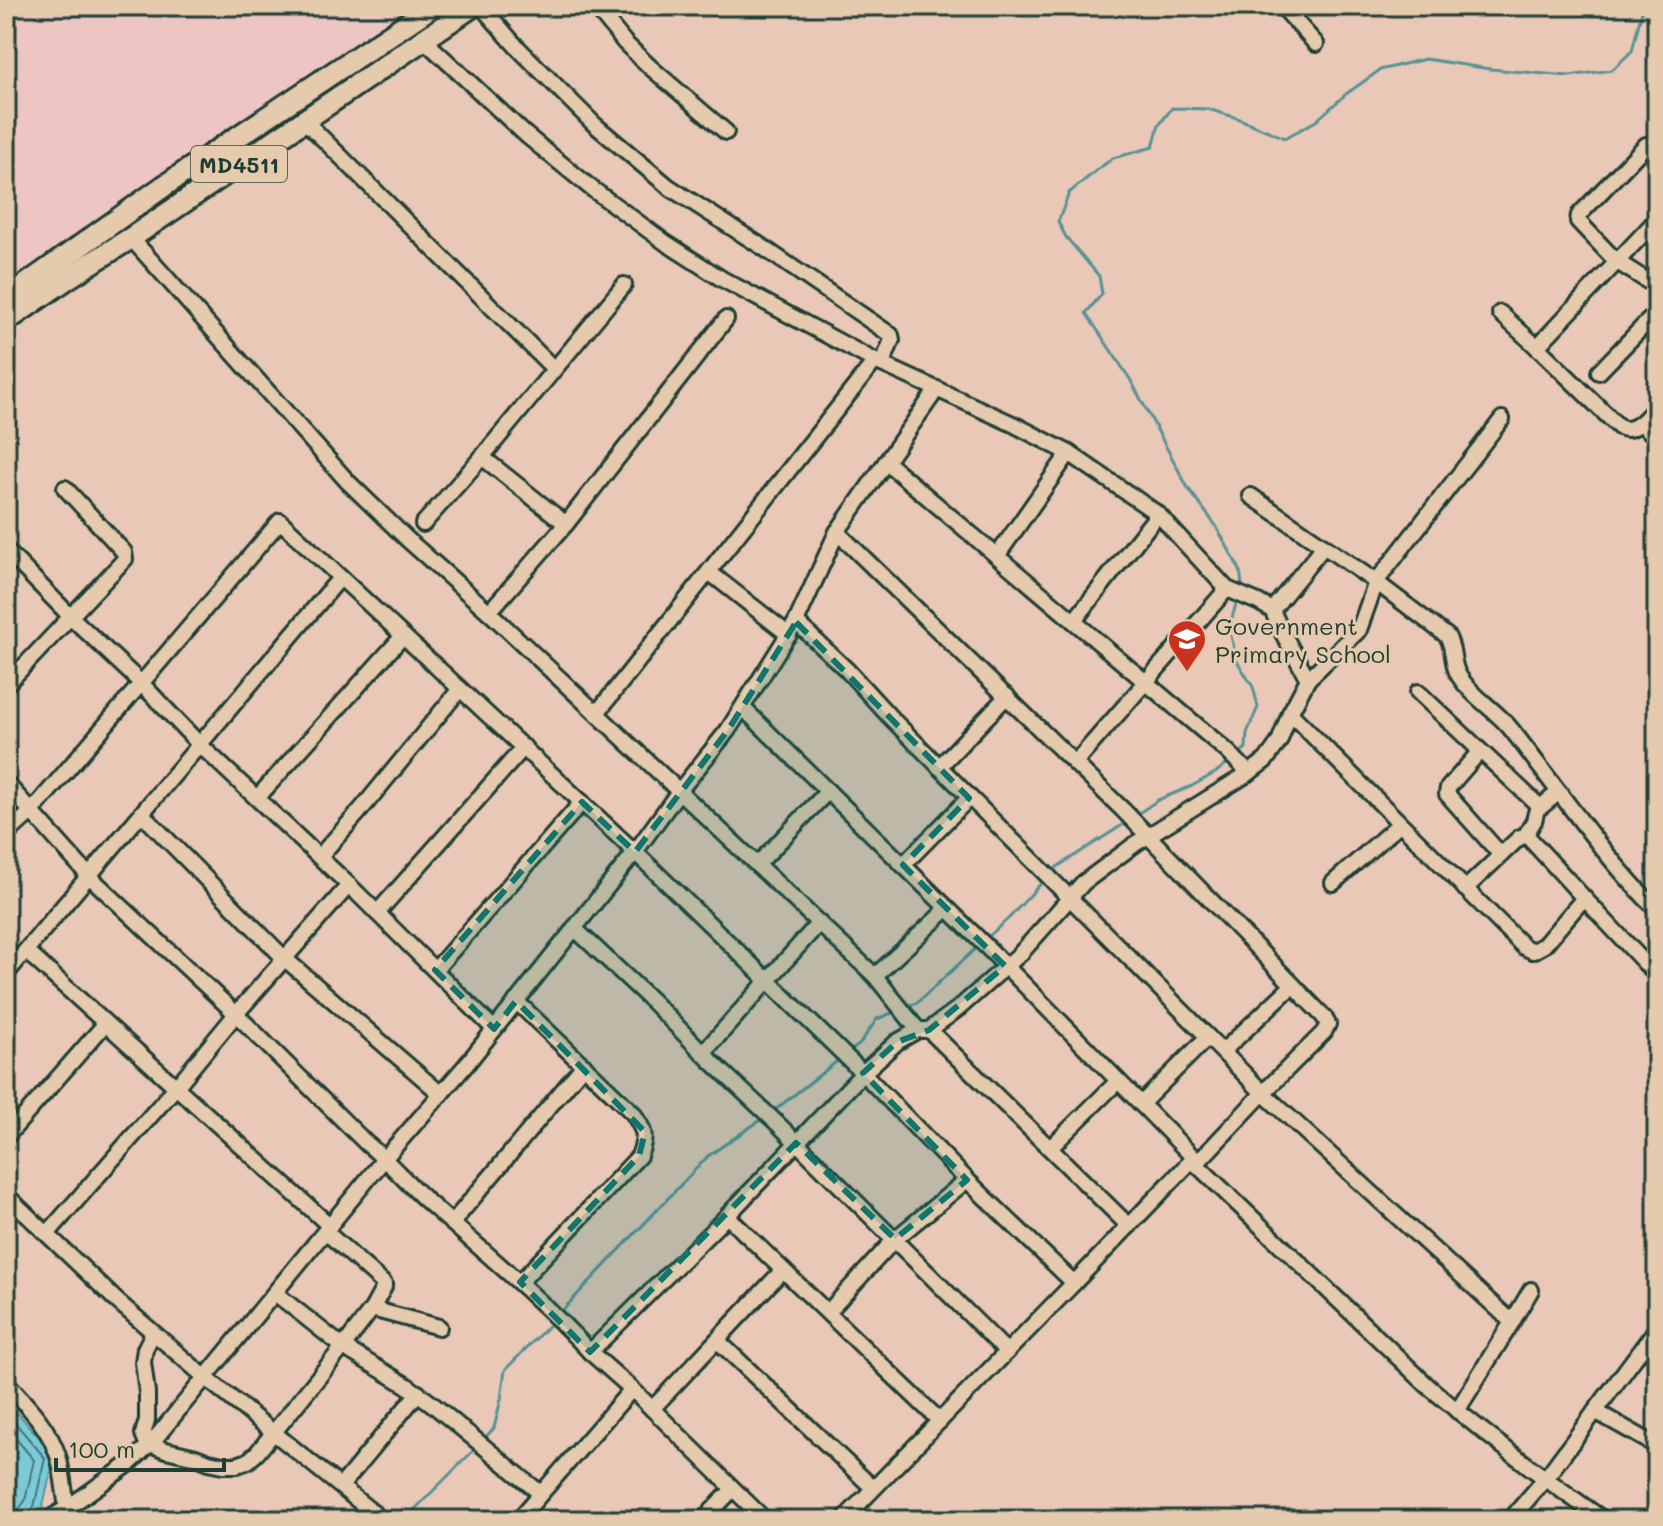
<svg xmlns="http://www.w3.org/2000/svg" width="1663" height="1526" font-family="Mali,sans-serif">
<rect width="100%" height="100%" fill="#e9c8b7"/>
<filter id="ink" filterUnits="userSpaceOnUse"><feTurbulence type="fractalNoise" baseFrequency=".0125" numOctaves="2"/><feDisplacementMap in="SourceGraphic" scale="16" xChannelSelector="R" yChannelSelector="G"/><feConvolveMatrix kernelMatrix="1 2 1 2 8 2 1 2 1" color-interpolation-filters="sRGB"/></filter>
<g filter="url(#ink)">
<!-- built -->
<path fill="#edc6c3" d="M6,6H381L401,22L6,288Z"/>
<!-- water -->
<path fill="#7bcad8" stroke="#569296" stroke-width="2" d="M6,1400L55,1455L41,1514L28,1520H6Z"/>
<g fill="none" stroke-linecap="round" stroke-linejoin="round">
<!-- shore -->
<g stroke="#447576" stroke-width="2">
<path d="M6,1412L45,1458L34,1507L28,1514L27,1520"/>
<path d="M6,1427L34,1460L25,1501L19,1509L17,1520"/>
</g>
<!-- stream -->
<g stroke="#569296" stroke-width="3">
<path d="M1240,591L1242,584L1240,570L1216,526L1188,488L1130,379L1086,313L1102,294L1099,276L1066,237L1058,222L1069,193L1097,170L1113,158L1153,147L1159,125L1172,108L1208,109L1237,118L1285,138L1316,121L1346,94L1380,70L1425,59L1490,69L1569,76L1612,70L1632,51L1643,6"/>
<path d="M1238,598L1231,621L1230,632L1237,661L1253,687L1258,707L1247,733L1246,748L1239,754"/>
<path d="M1136,815L1158,800L1192,786L1215,773L1230,761"/>
<path d="M1051,874L1057,867L1127,822"/>
<path d="M986,939L1010,917L1045,879"/>
<path d="M908,1006L917,1003L977,947"/>
<path d="M850,1051L859,1045L877,1019L897,1011"/>
<path d="M771,1113L840,1059"/>
<path d="M560,1313L708,1156L765,1117"/>
<path d="M482,1441L494,1428L501,1399L505,1370L552,1322"/>
<path d="M404,1520L477,1447"/>
</g>
<!-- minor casing -->
<g stroke="#1f3d34" stroke-width="20">
<g id="minor">
<path d="M481,6L516,46L595,125L669,187L764,248L891,335L892,340L882,364"/>
<path d="M595,6L625,43L650,67L726,132"/>
<path d="M1282,6L1316,44"/>
<path d="M304,120L554,369"/>
<path d="M1646,145L1579,215L1578,221L1616,261L1657,287"/>
<path d="M1657,219L1537,347L1619,427C1634,435 1647,417 1657,406"/>
<path d="M131,238L348,482L408,540L489,612L566,524L482,457L423,524"/>
<path d="M1500,313L1537,347"/>
<path d="M1599,372L1657,312"/>
<path d="M1641,423L1657,438"/>
<path d="M482,457L624,285"/>
<path d="M886,462L1227,751L1249,773"/>
<path d="M1251,496L1376,582L1447,636C1455,648 1451,664 1459,676C1472,697 1496,710 1511,729C1559,790 1602,855 1657,910"/>
<path d="M566,524L726,319"/>
<path d="M837,532L1123,810L1324,1017L1328,1024L1324,1032L1263,1093L1208,1037"/>
<path d="M6,550L71,617L141,683L199,744L349,885L494,1029"/>
<path d="M997,556L1069,453"/>
<path d="M709,572L789,635"/>
<path d="M1272,610L1324,546"/>
<path d="M489,612L875,976L947,909"/>
<path d="M1074,621L1158,514"/>
<path d="M796,622L847,670L889,716L1208,1037L1141,1104"/>
<path d="M1308,679L1359,630L1376,582L1502,419"/>
<path d="M6,685L125,559L124,552L65,488"/>
<path d="M1418,692L1538,805L1542,806L1559,792"/>
<path d="M743,708L995,955L1194,1158L1074,1283"/>
<path d="M597,713L875,361"/>
<path d="M1290,713L1524,947L1533,951L1544,945L1584,898L1657,976"/>
<path d="M1480,751L1448,788L1447,794L1501,855"/>
<path d="M1075,763L1227,589"/>
<path d="M939,767L1007,696"/>
<path d="M6,783L89,876L236,1014L366,1143C389,1161 406,1183 428,1202C483,1251 540,1298 590,1352L727,1216L863,1073L897,1042L918,1030H929L959,1008L1020,954L1083,883L1138,842L1249,773L1266,760L1279,742L1290,713L1308,679L1281,630L1272,610L1258,602L1227,589L1158,514L1069,453L1015,425L875,361L722,279L666,243L591,188L526,135L423,39"/>
<path d="M257,798L403,636"/>
<path d="M142,814L284,958L441,1094"/>
<path d="M6,835L32,811L280,521L635,852L863,1073L967,1180L1074,1283L843,1520"/>
<path d="M1525,836L1534,821L1538,805"/>
<path d="M319,857L359,812L460,689"/>
<path d="M757,865L828,791"/>
<path d="M903,865L969,798"/>
<path d="M1333,883L1399,824"/>
<path d="M1465,889L1520,837L1525,836L1529,838L1584,898"/>
<path d="M377,913L524,747"/>
<path d="M574,928L652,1001L711,1061L780,1126L1007,1352"/>
<path d="M26,951L176,1087L236,1014L349,885"/>
<path d="M435,970L582,802"/>
<path d="M6,974L340,578"/>
<path d="M875,976L918,1030"/>
<path d="M516,1001L633,1113C645,1132 647,1135 639,1156L520,1282"/>
<path d="M929,1030L1129,1226"/>
<path d="M1223,1051L1293,985"/>
<path d="M703,1053L819,923"/>
<path d="M6,1137L105,1024"/>
<path d="M1050,1148L1118,1081"/>
<path d="M6,1195L117,1301L206,1378L382,1520"/>
<path d="M727,1216L940,1421"/>
<path d="M452,1223L584,1065"/>
<path d="M326,1232L384,1284V1287L372,1309L343,1347L406,1385L431,1403L540,1493"/>
<path d="M48,1233L176,1087L330,1226"/>
<path d="M372,1309L439,1327"/>
<path d="M828,1312L895,1239L967,1180"/>
<path d="M1512,1322L1531,1290"/>
<path d="M153,1333L145,1349L143,1362L147,1393V1420L143,1434L145,1439L150,1444L166,1450L196,1457L209,1462L223,1465H237L248,1461L257,1453L343,1347L275,1293"/>
<path d="M717,1340L873,1488"/>
<path d="M6,1382C26,1404 49,1427 58,1456C63,1472 64,1491 67,1508L47,1520"/>
<path d="M632,1389L765,1520"/>
<path d="M652,1409L783,1270"/>
<path d="M1457,1411L1512,1322L1263,1093L1196,1164L1428,1386C1484,1434 1543,1478 1604,1520"/>
<path d="M1595,1411L1657,1446"/>
<path d="M341,1486L418,1393"/>
<path d="M67,1508L129,1464L154,1440L385,1158L466,1065L635,852L680,790L728,730L796,622L837,532L937,389"/>
<path d="M518,1520L632,1389L590,1352"/>
<path d="M703,1520L733,1489"/>
<path d="M1510,1520L1545,1479L1657,1328"/>
</g>
</g>
<!-- primary casing -->
<g stroke="#1f3d34" stroke-width="26">
<g id="primary">
<path d="M6,299L164,186L433,6"/>
<path d="M6,321L68,278L131,238L473,6"/>
</g>
</g>
<!-- minor -->
<use href="#minor" stroke="#e6caad" stroke-width="14"/>
<!-- primary -->
<use href="#primary" stroke="#e6caad" stroke-width="20"/>
</g>
</g>
<!-- marked area -->
<path fill="#0f766e" fill-opacity="0.2" stroke="#0f766e" stroke-width="6" stroke-dasharray="16 10" stroke-linejoin="round" d="M796,622L969,798L903,865L1005,966L929,1030L897,1042L863,1073L967,1180L895,1239L796,1143L590,1352L520,1282L639,1156L645,1132L516,1001L494,1029L435,970L582,802L635,852L728,730Z"/>
<!-- icons -->
<defs>
<g id="school-pin" transform="scale(2)"><path d="M0 17L-7.5 6A9.5 9.5 0 1 1 7.5 6Z" fill="#c8321e" stroke="#e6caad"/><path d="M0-5L7-2L0 1L-7-2ZM-4 1L0 2.5L4 1V4Q0 6-4 4Z" fill="#fff"/></g>
</defs>
<g fill-rule="evenodd">
<use href="#school-pin" x="1187" y="639"/>
</g>
<g text-anchor="middle" dominant-baseline="central" stroke-width="6" stroke-linejoin="round" paint-order="stroke">
<!-- shield labels -->
<rect fill="#e6caad" stroke="#5b6758" stroke-width="2" x="191" y="146" width="96" height="36" rx="6"/>
<g font-size="22" font-weight="bold" fill="#1f3d34">
<text x="239" y="164">MD4511</text>
</g>
<!-- poi labels -->
<g font-size="24" fill="#1f3d34" stroke="#e6caad" text-anchor="start">
<text x="1215" y="625">Government<tspan x="1215" dy="28">Primary School</tspan></text>
</g>
</g>
<!-- margin -->
<rect width="1663" height="1526" fill="none" stroke="#e6caad" stroke-width="32"/>
<rect x="16" y="16" width="1631" height="1494" fill="none" stroke="#1f3d34" stroke-width="3" filter="url(#ink)"/>
<!-- scale -->
<path d="M56 1458v12h168v-12" fill="none" stroke="#1f3d34" stroke-width="4"/>
<text x="68" y="1458" font-size="24" fill="#1f3d34" stroke="#e6caad" stroke-width="6" paint-order="stroke">100 m</text>
</svg>
